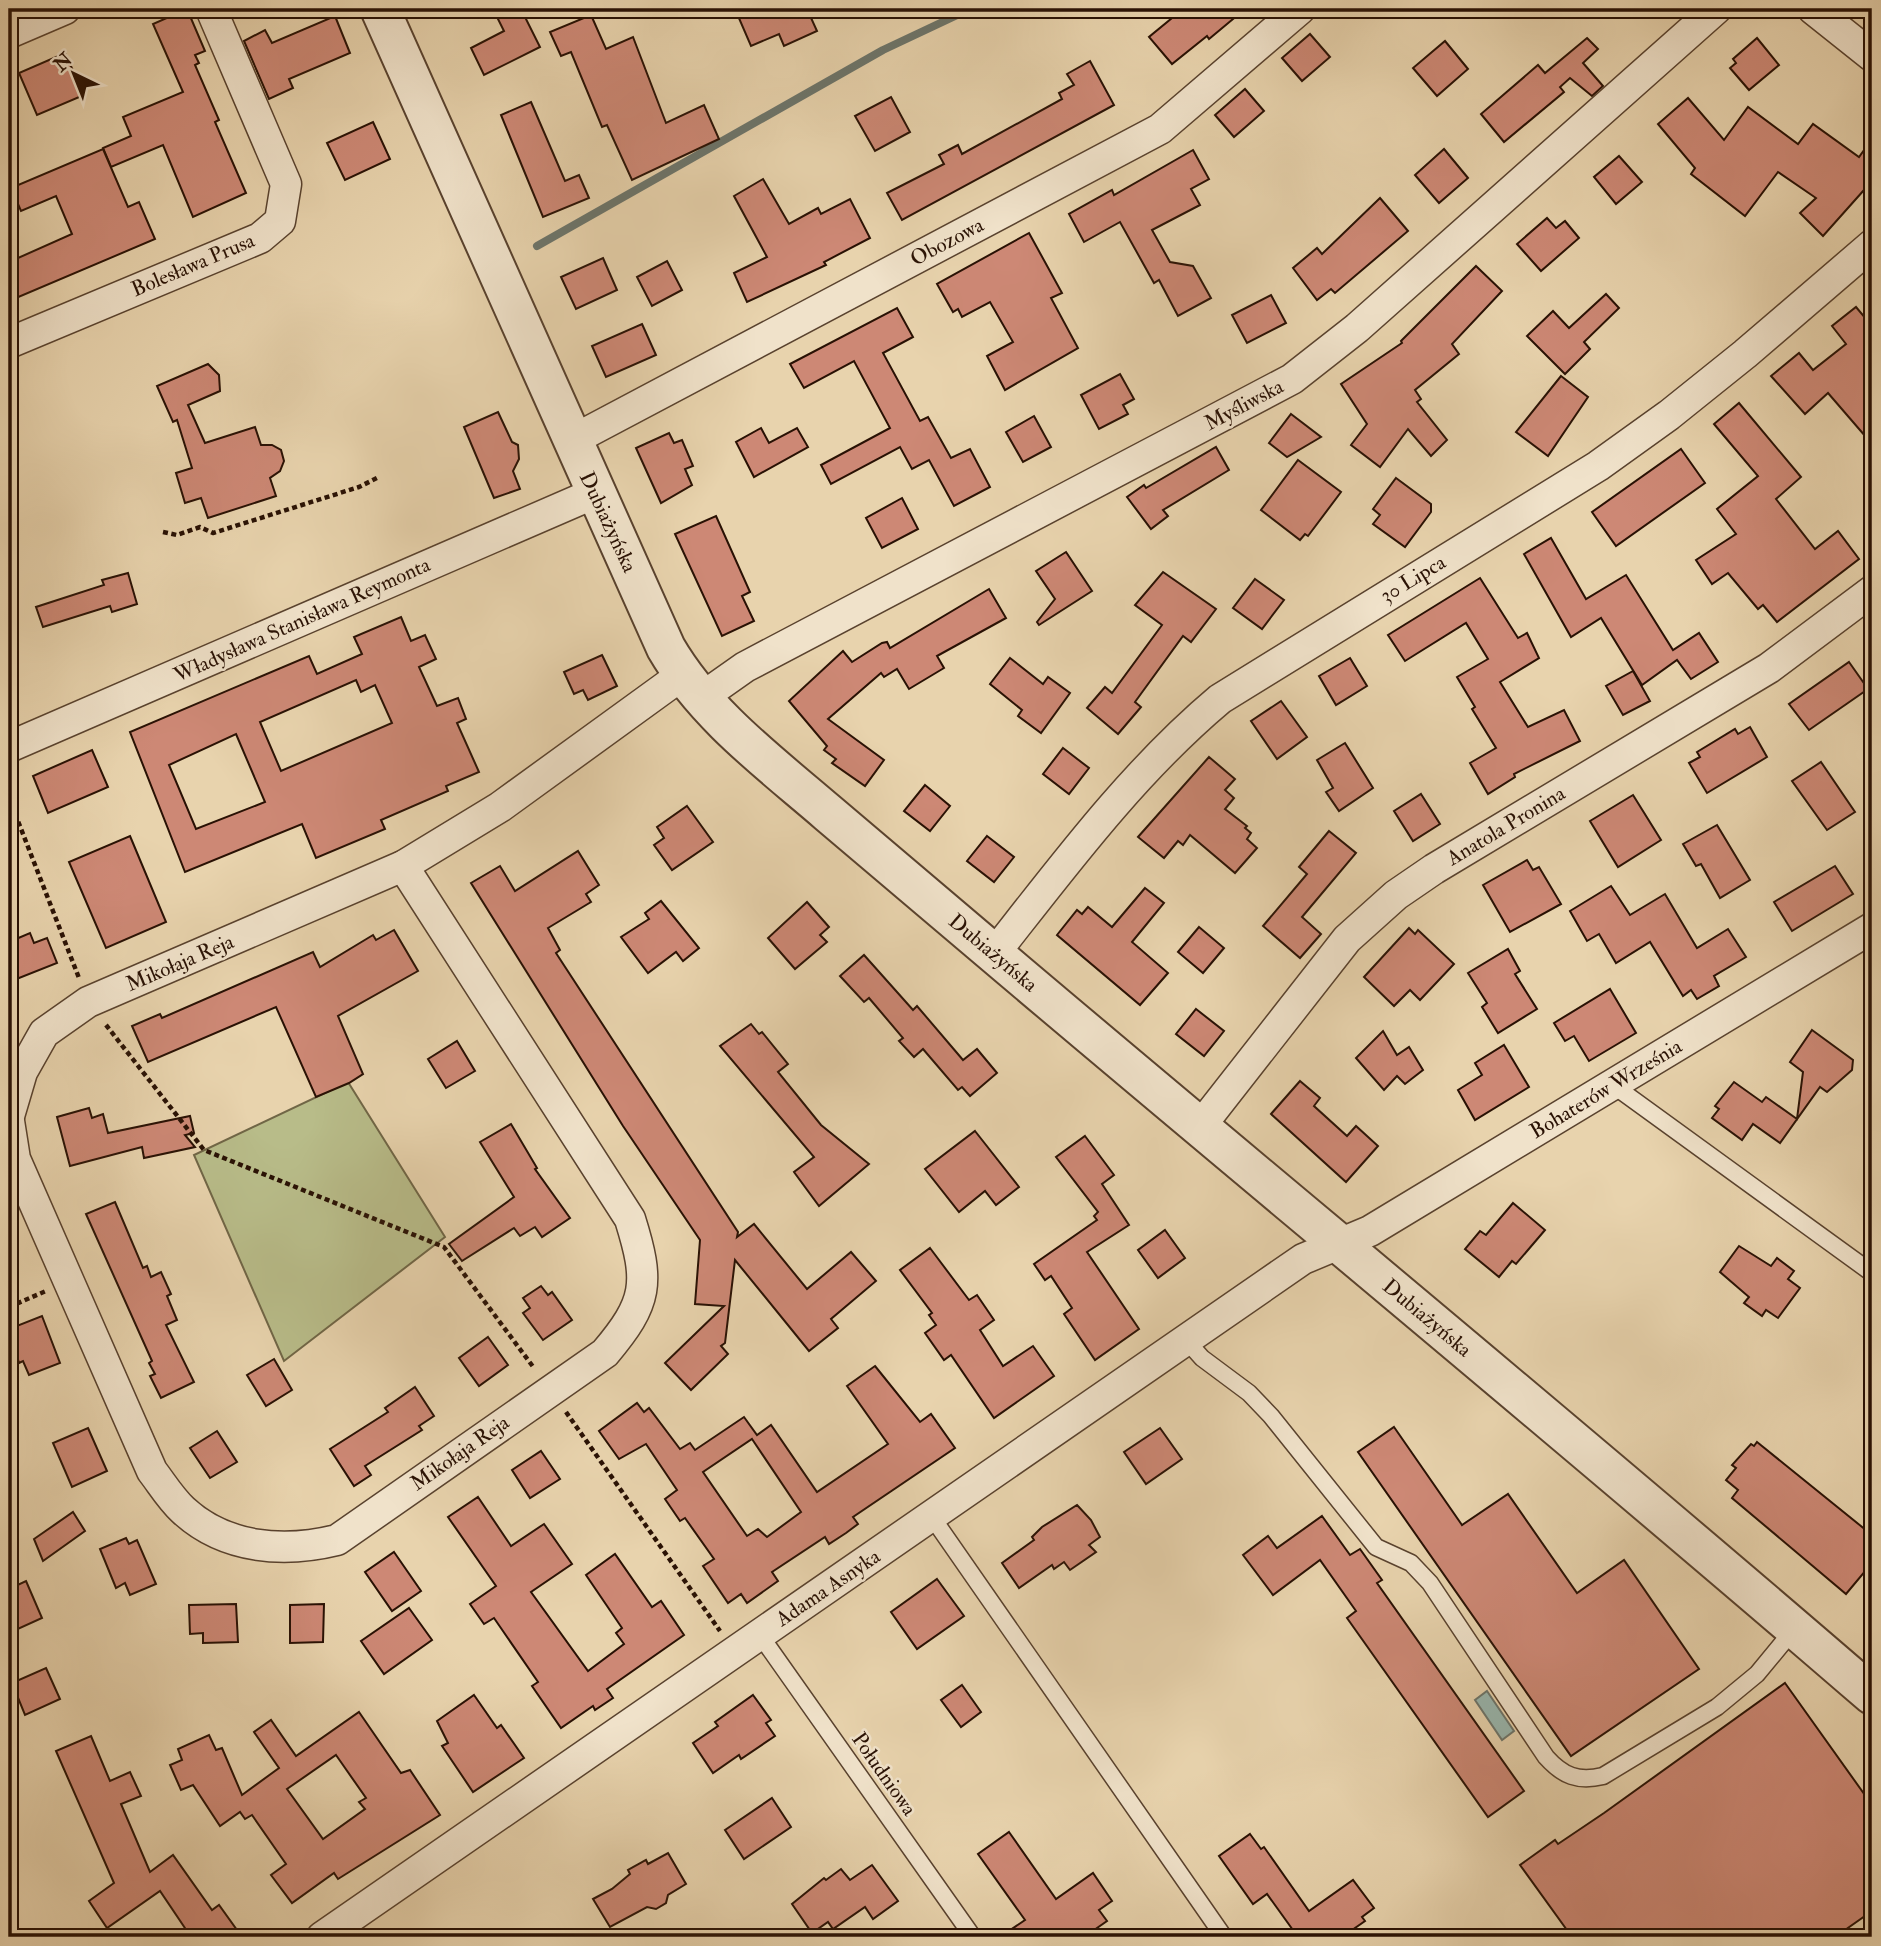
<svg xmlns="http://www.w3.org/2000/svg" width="1881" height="1946" font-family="'IM FELL Double Pica',serif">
<rect width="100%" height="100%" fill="#e8d3ad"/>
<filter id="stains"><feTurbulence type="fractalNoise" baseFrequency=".00286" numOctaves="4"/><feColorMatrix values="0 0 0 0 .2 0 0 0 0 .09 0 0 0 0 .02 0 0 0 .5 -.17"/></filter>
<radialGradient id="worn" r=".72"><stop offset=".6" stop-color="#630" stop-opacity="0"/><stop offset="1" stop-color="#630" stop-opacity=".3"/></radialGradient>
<!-- green -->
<path fill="#b8bc89" stroke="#706646" stroke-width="2" d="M348,1082L445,1237L284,1361L194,1155Z"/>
<!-- water -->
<path fill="#98b7af" stroke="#6c756b" stroke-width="2" d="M1487,1691L1514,1731L1502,1740L1475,1700Z"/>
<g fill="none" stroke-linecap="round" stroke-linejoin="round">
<!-- stream -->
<path stroke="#6c756b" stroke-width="8" d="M537,246L883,50L970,9"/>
</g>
<!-- building -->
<g fill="#cd8875" stroke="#291104" stroke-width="2" fill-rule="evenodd">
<path d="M187,9L205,51L195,55L199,63L195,65L219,120L215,122L246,193L193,217L163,145L111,167L103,148L131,136L123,117L183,92L153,24Z"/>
<path d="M493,9H521L540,47L484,75L471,48L504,31Z"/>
<path d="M735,9H807L817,31L784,46L779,34L751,46Z"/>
<path d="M1183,9H1245L1209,39L1207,36L1172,64L1149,37Z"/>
<path d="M591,15L606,49L633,37L666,123L704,105L719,139L632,180L607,125L602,127L571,52L561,56L550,32Z"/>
<path d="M335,16L350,53L289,79L293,88L269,99L244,41L265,30L272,43Z"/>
<path d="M1310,34L1330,57L1302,81L1282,58Z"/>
<path d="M1587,38L1598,49L1583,63L1603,86L1592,96L1570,78L1560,87L1564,92L1504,142L1481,114L1538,65L1545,73Z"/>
<path d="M1757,38L1779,65L1749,90L1730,68L1736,63L1733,59Z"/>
<path d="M1445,41L1468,69L1437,96L1413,68Z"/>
<path d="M65,53L84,95L37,115L19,73Z"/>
<path d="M1090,61L1114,105L902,220L887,193L944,164L939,155L958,145L962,154L1062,99L1059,93L1074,85L1067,74Z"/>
<path d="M1245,89L1264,111L1234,137L1215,115Z"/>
<path d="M891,97L910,132L875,151L855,116Z"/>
<path d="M1688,98L1724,140L1748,107L1798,144L1813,124L1859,157L1872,139V181L1823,236L1800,213L1816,198L1778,172L1745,216L1691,174L1695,168L1658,124Z"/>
<path d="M531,102L565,181L579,175L589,198L543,217L501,115Z"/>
<path d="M373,122L390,159L345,180L327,143Z"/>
<path d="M103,149L128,207L139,202L155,239L9,301V262L72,234L56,196L21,211L11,188Z"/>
<path d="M1444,149L1468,178L1439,203L1415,175Z"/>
<path d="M1193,150L1209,179L1191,189L1200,205L1152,230L1170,262L1193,266L1211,298L1178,316L1159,280L1154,283L1120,222L1084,242L1069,214L1112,190L1114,195Z"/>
<path d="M1619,156L1642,182L1616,204L1594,177Z"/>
<path d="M763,179L789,224L818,208L821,214L850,199L870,238L824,262L826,265L747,302L734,273L767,257L734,196Z"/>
<path d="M1380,198L1408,231L1335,293L1331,289L1317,300L1293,268L1317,248L1322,254Z"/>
<path d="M1547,218L1556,228L1565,221L1579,238L1541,271L1517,244Z"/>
<path d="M1029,233L1062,293L1051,298L1078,348L1005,390L987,356L1013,342L990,302L962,317L958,309L953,312L937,284Z"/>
<path d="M603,258L617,290L576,309L561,277Z"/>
<path d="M667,261L682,290L652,306L637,277Z"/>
<path d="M1476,266L1502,291L1452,344L1459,354L1415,390L1421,399L1417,402L1447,440L1431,456L1408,429L1380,467L1351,445L1367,424L1341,384L1402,343L1401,341Z"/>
<path d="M1606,294L1619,308L1584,342L1590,349L1565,374L1527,336L1553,311L1569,328Z"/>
<path d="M1271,295L1286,323L1247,343L1232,315Z"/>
<path d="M1856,307L1872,326V444L1828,393L1805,414L1771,376L1799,353L1813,370L1846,344L1832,326Z"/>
<path d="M897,308L913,337L883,353L920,421L928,417L951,458L970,449L990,487L954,506L929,460L912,469L900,447L831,484L821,465L890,428L854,361L804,388L790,364Z"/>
<path d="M642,324L656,355L606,377L592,346Z"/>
<path d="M208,364L219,375L220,391L188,405L205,443L255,427L261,445H272L281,450L284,461L280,471L270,478L276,496L208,518L201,498L185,503L176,473L192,468L177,420L173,422L157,386Z"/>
<path d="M1120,374L1134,399L1123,405L1128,414L1099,429L1081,395Z"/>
<path d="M1561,376L1588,397L1548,456L1516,432Z"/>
<path d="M1739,403L1801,477L1776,499L1815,549L1838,531L1859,559L1777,622L1763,605L1758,609L1728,573L1712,584L1696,560L1736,534L1717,509L1758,476L1714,424Z"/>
<path d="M498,412L512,442L518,445L519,459L513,471L520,489L494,498L464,427Z"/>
<path d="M1291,414L1321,437L1287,457L1269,443Z"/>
<path d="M1034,416L1051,447L1023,462L1006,432Z"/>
<path d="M761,428L769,443L797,428L808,447L754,477L736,442Z"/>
<path d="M669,433L674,443L682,440L693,466L685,469L692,485L661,503L636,448Z"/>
<path d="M1216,447L1229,470L1163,510L1168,516L1151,529L1127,497L1144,485L1146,488Z"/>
<path d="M1681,449L1705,483L1616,546L1592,512Z"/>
<path d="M1298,460L1341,492L1308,536L1305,534L1300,540L1261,510Z"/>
<path d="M1396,478L1431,504V512L1405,547L1373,524L1380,515L1373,509Z"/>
<path d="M902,498L918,529L882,548L866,518Z"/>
<path d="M716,516L750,592L742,596L754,621L722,636L675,534Z"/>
<path d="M1551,538L1586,599L1626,575L1673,650L1699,633L1718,662L1691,679L1677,660L1642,685L1601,618L1571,637L1524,554Z"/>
<path d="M1066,552L1092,591L1039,625L1037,622L1055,599L1036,571Z"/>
<path d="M1163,572L1216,609L1191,642L1183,636L1135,702L1141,707L1118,734L1087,708L1105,687L1112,693L1162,625L1135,605Z"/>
<path d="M128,573L137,604L112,612L110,606L43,627L36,607L104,585L102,580Z"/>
<path d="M1480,578L1518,638L1527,633L1539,658L1500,682L1528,727L1564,710L1580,741L1514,774L1515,777L1488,794L1470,763L1496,748L1472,709L1475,707L1457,677L1488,659L1466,623L1405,661L1388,635Z"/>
<path d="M1255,579L1284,600L1262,629L1233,608Z"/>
<path d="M989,589L1006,618L937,656L944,668L909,689L897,669L884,677L881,673L828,719L884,760L865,786L832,763L836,759L824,750L827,746L789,701L843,651L852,662L882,643L887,642L890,648Z"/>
<path d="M401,617L411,641L425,635L436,659L419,667L437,706L458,698L466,719L457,723L479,772L446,786L448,791L381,820L385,829L316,858L302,824L185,872L130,732L309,656L317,674L362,654L354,637ZM356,680L361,692L375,685L392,723L281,771L260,722ZM236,734L265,802L196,829L169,765Z"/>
<path d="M602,655L617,686L588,700L583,690L574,694L564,672Z"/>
<path d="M1010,658L1043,684L1048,677L1070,693L1041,733L1018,716L1022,710L990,684Z"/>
<path d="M1350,658L1367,686L1336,705L1319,676Z"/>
<path d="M1849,662L1868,689L1809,730L1789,704Z"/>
<path d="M1633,671L1650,701L1623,715L1606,686Z"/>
<path d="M1281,701L1307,737L1277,759L1251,721Z"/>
<path d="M1750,727L1767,757L1707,793L1689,763L1700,757L1697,752L1735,729L1738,734Z"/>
<path d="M1345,743L1373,788L1339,811L1326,792L1333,788L1317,760Z"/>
<path d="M1063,748L1089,768L1069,794L1043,774Z"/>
<path d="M92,750L108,787L48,813L33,776Z"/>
<path d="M1209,757L1235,779L1225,790L1234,798L1225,809L1247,826L1245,828L1251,833L1247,839L1257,848L1235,873L1190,835L1183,845L1178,841L1164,858L1138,837Z"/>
<path d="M1821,762L1855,812L1827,830L1792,781Z"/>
<path d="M925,785L950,806L930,831L904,811Z"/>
<path d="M1421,794L1440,824L1413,841L1394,811Z"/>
<path d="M1633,795L1661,840L1618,867L1590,821Z"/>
<path d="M687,806L713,842L672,870L654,845L664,838L657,827Z"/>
<path d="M1717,825L1750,880L1720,898L1701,864L1696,866L1683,844Z"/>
<path d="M1329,831L1356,853L1302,917L1321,934L1300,958L1263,926L1307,874L1299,867Z"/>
<path d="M130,836L166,922L106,948L69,862Z"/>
<path d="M987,836L1014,857L994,882L967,861Z"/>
<path d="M578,851L599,885L586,894L591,902L548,928L560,950L556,953L738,1232L737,1237L754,1224L807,1289L851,1252L876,1281L831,1319L838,1328L809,1351L735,1260L725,1343L721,1346L728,1354L691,1390L665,1363L724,1306L695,1304L700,1240L623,1126L471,883L500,866L515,891Z"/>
<path d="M1527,860L1533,870L1539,867L1561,904L1510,932L1483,885Z"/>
<path d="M1835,866L1853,894L1792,931L1774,902Z"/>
<path d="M1611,886L1630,915L1665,894L1697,948L1728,929L1746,957L1714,976L1719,986L1697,999L1691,990L1683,996L1650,942L1616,963L1599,934L1587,941L1570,911Z"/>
<path d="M1145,888L1164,903L1132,942L1168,973L1140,1005L1057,935L1077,910L1082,914L1088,907L1112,927Z"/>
<path d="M661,901L699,948L683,961L676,952L648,973L621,937L649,919L645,913Z"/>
<path d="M807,902L829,927L820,935L827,942L795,969L768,938Z"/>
<path d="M1199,927L1224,948L1203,973L1178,952Z"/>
<path d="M1409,928L1415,934L1418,930L1454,964L1420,1000L1410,990L1394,1006L1364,977Z"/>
<path d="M394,930L418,971L338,1016L363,1074L349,1083L316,1097L276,1007L148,1062L132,1026L160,1014L162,1018L313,952L320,967L373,935L376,940Z"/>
<path d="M30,933L34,943L47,938L57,963L9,982V942Z"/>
<path d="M1508,949L1520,971L1515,974L1537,1009L1498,1033L1482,1007L1487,1003L1468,973Z"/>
<path d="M864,955L913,1010L917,1006L963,1060L977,1049L997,1073L970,1096L962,1087L958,1090L923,1049L914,1057L899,1041L903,1038L869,998L864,1002L840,976Z"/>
<path d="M1610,989L1636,1033L1589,1061L1574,1036L1565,1041L1554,1023Z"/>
<path d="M1196,1009L1224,1031L1204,1056L1176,1034Z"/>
<path d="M751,1024L759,1034L762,1032L788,1064L778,1072L821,1125L869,1164L819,1206L794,1172L814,1157L720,1046Z"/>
<path d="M1812,1030L1853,1060L1852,1070L1827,1092L1820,1087L1780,1143L1753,1124L1742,1140L1712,1118L1719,1109L1715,1106L1734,1082L1762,1102L1766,1097L1797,1119L1803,1072L1790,1062Z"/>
<path d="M1383,1031L1397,1055L1409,1047L1423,1070L1405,1084L1397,1076L1384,1090L1356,1058Z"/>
<path d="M457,1041L475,1071L446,1088L428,1059Z"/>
<path d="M1504,1045L1529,1087L1475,1120L1458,1090L1482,1075L1475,1063Z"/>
<path d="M1300,1081L1320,1098L1314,1106L1347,1136L1356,1126L1378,1146L1346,1182L1271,1114Z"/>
<path d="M89,1108L92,1118L103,1114L108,1133L190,1116L194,1133L185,1135L195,1147L144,1158L142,1147L70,1166L57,1117Z"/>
<path d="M511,1124L537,1168L535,1169L570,1218L542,1237L535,1227L520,1236L514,1228L462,1261L449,1244L514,1197L480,1142Z"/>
<path d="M975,1131L1019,1187L996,1205L985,1191L959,1212L925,1169Z"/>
<path d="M1085,1136L1114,1175L1102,1184L1129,1225L1087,1252L1139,1329L1095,1360L1064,1314L1072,1308L1051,1276L1045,1280L1034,1264L1097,1220L1094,1216L1098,1212L1056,1157Z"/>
<path d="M115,1202L143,1268L147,1266L151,1277L161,1272L171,1294L167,1296L177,1320L166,1325L194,1382L161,1398L150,1376L155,1374L149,1363L152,1361L86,1214Z"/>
<path d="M1513,1203L1545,1230L1516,1264L1512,1261L1499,1277L1465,1249L1480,1231L1486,1235Z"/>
<path d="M1165,1230L1185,1258L1158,1278L1138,1250Z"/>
<path d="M1739,1246L1771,1266L1777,1258L1794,1271L1788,1279L1800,1288L1778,1318L1766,1310L1762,1316L1744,1303L1749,1297L1720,1272Z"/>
<path d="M930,1248L969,1300L977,1295L994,1320L980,1330L1003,1366L1033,1346L1054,1376L994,1418L951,1355L944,1360L925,1333L936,1325L929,1315L932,1313L900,1270Z"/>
<path d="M541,1286L548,1295L552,1292L572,1320L543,1340L523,1313L530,1308L523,1298Z"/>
<path d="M42,1316L60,1363L29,1375L23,1361L19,1363L9,1329Z"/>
<path d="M488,1337L508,1365L479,1386L459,1358Z"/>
<path d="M274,1359L292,1390L266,1406L247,1375Z"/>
<path d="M875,1366L920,1422L931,1414L955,1448L853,1517L858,1524L846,1533L829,1544L825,1537L772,1572L778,1581L747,1603L741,1594L728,1603L703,1566L714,1559L685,1518L680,1521L665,1499L677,1490L646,1444L619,1459L599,1431L637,1403L644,1412L649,1408L680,1449L690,1443L695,1450L744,1417L757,1435L771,1425L817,1492L888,1444L847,1386ZM752,1439L801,1512L767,1537L758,1529L747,1536L703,1472Z"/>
<path d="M415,1387L434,1416L419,1426L422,1430L365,1466L371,1475L354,1486L330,1449L388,1412L385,1408Z"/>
<path d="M1394,1427L1462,1525L1508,1494L1577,1593L1624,1560L1699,1669L1571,1756L1358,1452Z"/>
<path d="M88,1428L107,1471L72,1487L53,1443Z"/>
<path d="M1160,1428L1182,1459L1146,1484L1124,1452Z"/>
<path d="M217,1431L237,1462L210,1478L190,1448Z"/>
<path d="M1757,1442L1872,1535V1563L1846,1594L1732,1498L1738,1490L1726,1480L1736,1468L1732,1465L1751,1444L1754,1446Z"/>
<path d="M541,1451L560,1479L530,1498L512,1470Z"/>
<path d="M478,1497L511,1546L544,1524L572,1564L531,1592L588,1671L624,1644L616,1633L622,1628L586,1575L615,1554L652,1607L661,1601L684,1635L607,1689L613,1698L595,1710L593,1706L561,1728L532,1686L538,1682L494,1618L484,1624L470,1604L496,1586L448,1517Z"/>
<path d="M1077,1505L1091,1520L1100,1537L1089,1545L1096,1552L1070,1570L1064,1562L1054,1569L1052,1565L1019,1588L1002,1563L1034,1540L1032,1537L1042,1527Z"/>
<path d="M73,1512L85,1531L43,1561L34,1539Z"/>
<path d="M1322,1516L1350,1555L1360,1549L1382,1580L1377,1583L1524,1791L1488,1817L1347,1618L1356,1611L1320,1560L1273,1595L1243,1555L1268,1536L1277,1548Z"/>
<path d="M126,1538L129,1544L137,1540L156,1584L130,1595L125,1583L116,1588L100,1549Z"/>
<path d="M394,1552L421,1591L392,1611L365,1572Z"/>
<path d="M937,1579L964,1616L917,1649L891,1612Z"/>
<path d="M26,1581L42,1618L9,1633V1589Z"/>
<path d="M236,1604L238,1642L203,1643V1633L190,1634L189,1605Z"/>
<path d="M324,1604L323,1642L290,1643V1605Z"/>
<path d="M409,1608L432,1640L384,1674L361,1641Z"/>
<path d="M46,1668L60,1699L25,1715L12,1683Z"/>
<path d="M1785,1683L1872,1805V1911L1835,1937H1572L1520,1865L1555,1840L1558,1844L1604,1813Z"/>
<path d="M962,1685L981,1712L961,1727L941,1700Z"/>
<path d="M474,1695L497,1728L501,1725L524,1758L473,1792L442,1746L448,1743L437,1721Z"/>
<path d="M753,1695L771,1720L766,1723L775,1736L741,1759L739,1755L713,1773L693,1743L718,1726L715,1722Z"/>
<path d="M359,1712L401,1773L410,1770L440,1815L338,1879L334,1873L292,1903L271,1875L286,1864L252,1815L245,1819L240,1812L220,1826L193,1785L181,1790L170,1765L182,1760L178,1749L209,1735L216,1750L222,1748L242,1795L279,1768L254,1732L271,1720L296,1756ZM336,1755L366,1798L359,1802L365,1809L323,1839L287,1789Z"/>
<path d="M91,1736L110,1781L130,1772L141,1796L121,1804L150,1872L173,1855L212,1910L219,1905L242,1937H191L160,1891L107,1928L89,1901L114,1883L56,1751Z"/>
<path d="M772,1798L791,1827L744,1859L725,1830Z"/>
<path d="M1009,1832L1056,1899L1093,1873L1112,1901L1099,1910L1107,1921L1084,1937H1000L1025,1920L978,1854Z"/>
<path d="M1250,1834L1261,1849L1264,1847L1309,1911L1353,1880L1374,1908L1362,1917L1365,1921L1342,1937H1298L1267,1894L1253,1904L1219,1856Z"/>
<path d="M668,1853L686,1884L668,1895L666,1903L656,1909L647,1907L610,1927L593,1899L612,1889L630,1874L628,1870L646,1860L648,1864Z"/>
<path d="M872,1865L898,1901L873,1919L865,1907L833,1929L828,1922L812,1933L792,1904L824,1878L826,1880L841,1869L850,1880Z"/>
</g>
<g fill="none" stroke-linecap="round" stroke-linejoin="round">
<!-- service casing -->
<g stroke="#59422e" stroke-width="19">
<g id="service">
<path d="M1613,1085L1872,1273"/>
<path d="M1186,1340L1202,1358L1249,1393L1271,1416L1376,1547L1411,1563L1430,1583L1546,1757C1563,1776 1578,1782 1603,1776L1717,1707L1757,1674L1795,1628"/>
<path d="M932,1517L1224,1937"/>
<path d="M760,1635L973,1937"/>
</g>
</g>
<!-- minor casing -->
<g stroke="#59422e" stroke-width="33">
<g id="minor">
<path d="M1813,9L1872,56"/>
<path d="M9,33L65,9"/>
<path d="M9,343L260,238L280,221L286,184L211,9"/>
<path d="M571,441L1160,129L1300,9"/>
<path d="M701,698L745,667L1292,379L1357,328L1716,9"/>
<path d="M9,747L595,493"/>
<path d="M994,954C1064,865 1133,772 1220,699L1598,466L1669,415L1745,354L1872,245"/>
<path d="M9,1116L22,1072L44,1033L88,1002L403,866L500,807L682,675"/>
<path d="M9,1121L15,1159L152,1471C162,1484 171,1499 183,1510C225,1549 284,1553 337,1540L605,1353C648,1302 650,1283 630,1219L403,866"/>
<path d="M1199,1128L1347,939L1396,895L1434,869L1769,668L1872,591"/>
<path d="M322,1937L1303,1259L1370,1231L1872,928"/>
</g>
</g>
<!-- tertiary casing -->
<g stroke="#59422e" stroke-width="42">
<path id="tertiary" d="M380,9L666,648C705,715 770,763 828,813C890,865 951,917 1012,969C1298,1211 1588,1449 1872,1695"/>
</g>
<!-- path -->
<g stroke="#291104" stroke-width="4.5" stroke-dasharray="5 3.5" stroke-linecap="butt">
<path d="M163,532L177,535L200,527L213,533L359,487L377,478"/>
<path d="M9,798L79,978"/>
<path d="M106,1025L204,1150L444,1247L534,1368"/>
<path d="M9,1307L46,1291"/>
<path d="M566,1412L720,1631"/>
</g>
<!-- service -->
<use href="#service" stroke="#f0e2ca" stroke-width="16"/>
<!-- minor -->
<use href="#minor" stroke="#f0e2ca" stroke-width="30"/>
<!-- tertiary -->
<use href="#tertiary" stroke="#f0e2ca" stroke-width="38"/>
</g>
<g text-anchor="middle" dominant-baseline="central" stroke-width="5" stroke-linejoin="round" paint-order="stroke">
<!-- street labels -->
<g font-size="21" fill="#291104" stroke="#f0e2ca">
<text transform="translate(947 242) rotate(-28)">Obozowa</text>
<text transform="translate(193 265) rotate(-23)">Bolesława Prusa</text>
<text transform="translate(1244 405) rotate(-28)">Myśliwska</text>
<text transform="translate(608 522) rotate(65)">Dubiażyńska</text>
<text transform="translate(1413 579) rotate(-31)">30 Lipca</text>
<text transform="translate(302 620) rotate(-24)">Władysława Stanisława Reymonta</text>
<text transform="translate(1506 826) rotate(-31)">Anatola Pronina</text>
<text transform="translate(993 953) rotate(40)">Dubiażyńska</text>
<text transform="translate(180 963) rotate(-23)">Mikołaja Reja</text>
<text transform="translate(1606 1089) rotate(-31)">Bohaterów Września</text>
<text transform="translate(1427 1318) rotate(40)">Dubiażyńska</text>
<text transform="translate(460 1453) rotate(-35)">Mikołaja Reja</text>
<text transform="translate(828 1588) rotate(-34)">Adama Asnyka</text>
<text transform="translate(884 1774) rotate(55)">Południowa</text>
</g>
</g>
<!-- margin -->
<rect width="1881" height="1946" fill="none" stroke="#e8d3ad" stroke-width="35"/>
<rect x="10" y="10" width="1860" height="1925" fill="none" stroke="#291104" stroke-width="3.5"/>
<rect x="18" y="18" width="1846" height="1911" fill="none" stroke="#291104" stroke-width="2"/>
<!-- north arrow -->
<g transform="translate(74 74) rotate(317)" stroke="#f0e2ca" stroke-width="5" paint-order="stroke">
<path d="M0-5L12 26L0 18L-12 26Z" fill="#291104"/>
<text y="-10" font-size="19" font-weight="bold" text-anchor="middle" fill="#291104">N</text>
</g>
<rect width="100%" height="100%" filter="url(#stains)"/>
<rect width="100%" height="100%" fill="url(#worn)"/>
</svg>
